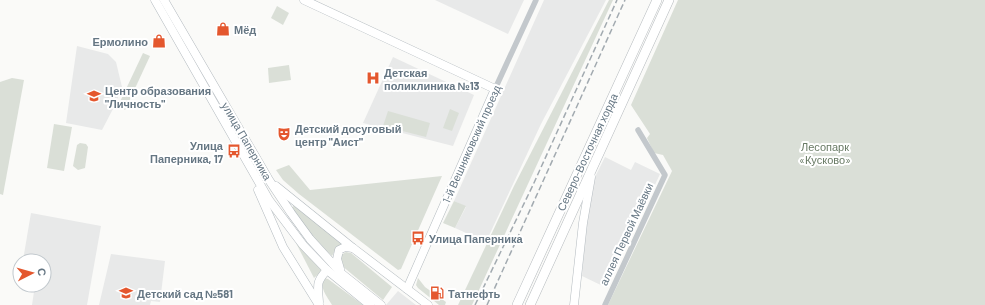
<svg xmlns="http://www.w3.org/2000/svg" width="985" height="305" font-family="Barlow,sans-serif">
<rect width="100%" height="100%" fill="#fafaf8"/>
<!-- built -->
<g fill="#e8e9e9">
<path d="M435,0H524L508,34Z"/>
<path d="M544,0H606L541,124L486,242L455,228L466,207L454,201Z"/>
<path d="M77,46L108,54L116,62L122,87L115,105L102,130L66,123Z"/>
<path d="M393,57L474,95L453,146L363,123Z"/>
<path d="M605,157L631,170L635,162L660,174L607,288L582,276L586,224L592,189L596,175Z"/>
<path d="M31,213L101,226L87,305H32L35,285H44V261L23,260Z"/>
<path d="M111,254L165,261L160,302L151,301L150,305H99Z"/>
<path d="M398,291L416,305H386Z"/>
</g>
<!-- green -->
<g fill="#dadfd7">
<path d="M609,0H613L479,290L472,305H458L514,186Z"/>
<path d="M678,0H985V305H608L672,171L663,155L654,153L647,138L650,134L631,105Z"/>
<path d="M277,6L289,13L283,25L271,18Z"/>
<path d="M143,53L150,56L125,110L118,106Z"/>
<path d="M289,65L291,80L269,83L268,68Z"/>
<path d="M12,78L24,80L3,195L0,194V82Z"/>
<path d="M450,109L459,113L452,131L443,128Z"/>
<path d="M388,111L430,123L426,137L383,126Z"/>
<path d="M54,124L72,127L64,171L47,168Z"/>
<path d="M80,143L86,144L88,147L85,168L78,170L73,166L77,145Z"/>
<path d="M289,165L310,190L442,176L401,269L398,270L299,194L283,180L276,170Z"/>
<path d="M454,201L466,206L455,228L443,223Z"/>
<path d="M293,206L296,207L344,245C337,247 335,250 332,256L311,236L292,208Z"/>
<path d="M296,243L322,271L314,278Z"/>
<path d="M346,252L351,253L392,287L383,300L341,265V255Z"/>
<path d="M324,278L328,279L363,305H332C327,296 319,288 324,278Z"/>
<path d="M418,278L425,287L446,302L445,305H439L418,288L416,285Z"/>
</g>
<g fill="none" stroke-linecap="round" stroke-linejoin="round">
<!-- secondary casing -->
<g stroke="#b3babf" stroke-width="9">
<g id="secondary">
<path d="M155,0L269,200L303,245L327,270L370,305"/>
<path d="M164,0L269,180L291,213L310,239L342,274L381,305"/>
<path d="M304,0L495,89L407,289"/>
<path d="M276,186L353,248L428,305"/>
<path d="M258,190L283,247L319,305"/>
<path d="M340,269L337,259L339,250L345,247L353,248"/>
<path d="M319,302C318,286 315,283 327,270"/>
<path d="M574,305L583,223L591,177"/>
</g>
</g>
<!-- primary casing -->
<g stroke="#b5babe" stroke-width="10">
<g id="primary">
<path d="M517,305L657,0"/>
<path d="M530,305L669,0"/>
</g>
</g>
<!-- street -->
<g stroke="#c3c8cc" stroke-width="5.5">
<path d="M495,89L536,0"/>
<path d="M605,305L665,175L638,130"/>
</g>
<!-- secondary -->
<use href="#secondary" stroke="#fff" stroke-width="8"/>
<!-- primary -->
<use href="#primary" stroke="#fff" stroke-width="9"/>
<!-- rail -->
<g stroke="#a2aab0" stroke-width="1.5" stroke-dasharray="6 3" stroke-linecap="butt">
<path d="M475,305L533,185L617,0"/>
<path d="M487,305L625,0"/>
</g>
</g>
<!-- icons -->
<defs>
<g id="shop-bare" transform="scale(1.08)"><path d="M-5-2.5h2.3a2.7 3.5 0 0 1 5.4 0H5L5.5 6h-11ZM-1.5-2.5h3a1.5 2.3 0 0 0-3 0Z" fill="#e4572e" stroke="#fff" stroke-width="2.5" paint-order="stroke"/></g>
<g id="hospital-bare" transform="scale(1.08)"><path d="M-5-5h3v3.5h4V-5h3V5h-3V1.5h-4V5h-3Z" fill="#e4572e" stroke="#fff" stroke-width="2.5" paint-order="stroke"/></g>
<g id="school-bare" transform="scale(1.08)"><path d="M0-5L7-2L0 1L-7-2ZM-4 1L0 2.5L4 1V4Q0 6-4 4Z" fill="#e4572e" stroke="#fff" stroke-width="2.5" paint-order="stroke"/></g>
<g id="theatre-bare" transform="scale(1.08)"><path d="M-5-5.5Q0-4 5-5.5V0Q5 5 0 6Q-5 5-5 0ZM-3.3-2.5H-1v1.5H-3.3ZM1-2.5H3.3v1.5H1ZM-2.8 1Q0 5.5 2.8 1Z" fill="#e4572e" stroke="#fff" stroke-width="2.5" paint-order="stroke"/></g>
<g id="bus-bare" transform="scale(1.08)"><path d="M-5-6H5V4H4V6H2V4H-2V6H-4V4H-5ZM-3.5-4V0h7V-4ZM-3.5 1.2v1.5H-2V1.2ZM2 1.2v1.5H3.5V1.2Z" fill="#e4572e" stroke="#fff" stroke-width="2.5" paint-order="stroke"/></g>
<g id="fuel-bare" transform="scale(1.08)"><path d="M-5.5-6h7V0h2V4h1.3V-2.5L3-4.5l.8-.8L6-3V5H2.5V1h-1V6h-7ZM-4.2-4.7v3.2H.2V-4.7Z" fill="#e4572e" stroke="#fff" stroke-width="2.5" paint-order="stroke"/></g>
</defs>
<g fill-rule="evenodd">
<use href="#shop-bare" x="223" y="29"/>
<use href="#shop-bare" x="159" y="41"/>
<use href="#hospital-bare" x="373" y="78"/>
<use href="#school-bare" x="94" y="96"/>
<use href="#theatre-bare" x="284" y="134"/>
<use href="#bus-bare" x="234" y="151"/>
<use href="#bus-bare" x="418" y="238"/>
<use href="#school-bare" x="126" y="293"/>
<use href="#fuel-bare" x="437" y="293"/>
</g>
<g text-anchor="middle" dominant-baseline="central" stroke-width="4" stroke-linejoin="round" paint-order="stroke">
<!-- poi labels -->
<g font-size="11" font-weight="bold" fill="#657683" stroke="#fff" text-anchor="start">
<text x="234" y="29">Мёд</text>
<text x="148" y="41" text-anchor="end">Ермолино</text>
<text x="384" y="72">Детская<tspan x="384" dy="13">поликлиника №13</tspan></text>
<text x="105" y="90">Центр образования<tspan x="105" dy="13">"Личность"</tspan></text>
<text x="295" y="128">Детский досуговый<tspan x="295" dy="13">центр "Аист"</tspan></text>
<text x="223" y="145" text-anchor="end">Улица<tspan x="223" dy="13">Паперника, 17</tspan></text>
<text x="429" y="238">Улица Паперника</text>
<text x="137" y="293">Детский сад №581</text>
<text x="448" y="293">Татнефть</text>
</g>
<!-- street labels -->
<g font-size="11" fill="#657683" stroke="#fff">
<text transform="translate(247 141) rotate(60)">улица Паперника</text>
<text transform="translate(471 144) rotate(-66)">1-й Вешняковский проезд</text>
<text transform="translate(587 152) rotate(-65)">Северо-Восточная хорда</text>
<text transform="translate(626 234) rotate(-65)">аллея Первой Маёвки</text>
</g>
<!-- park labels -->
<g font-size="11" fill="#687a64" stroke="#fff">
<text x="825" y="146">Лесопарк<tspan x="825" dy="13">«Кусково»</tspan></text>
</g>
</g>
<!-- north arrow -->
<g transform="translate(32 273) rotate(84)"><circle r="19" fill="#ffffff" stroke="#c1c8cd"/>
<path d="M0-3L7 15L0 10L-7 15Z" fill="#e4572e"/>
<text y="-6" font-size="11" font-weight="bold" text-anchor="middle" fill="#657683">С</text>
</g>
</svg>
